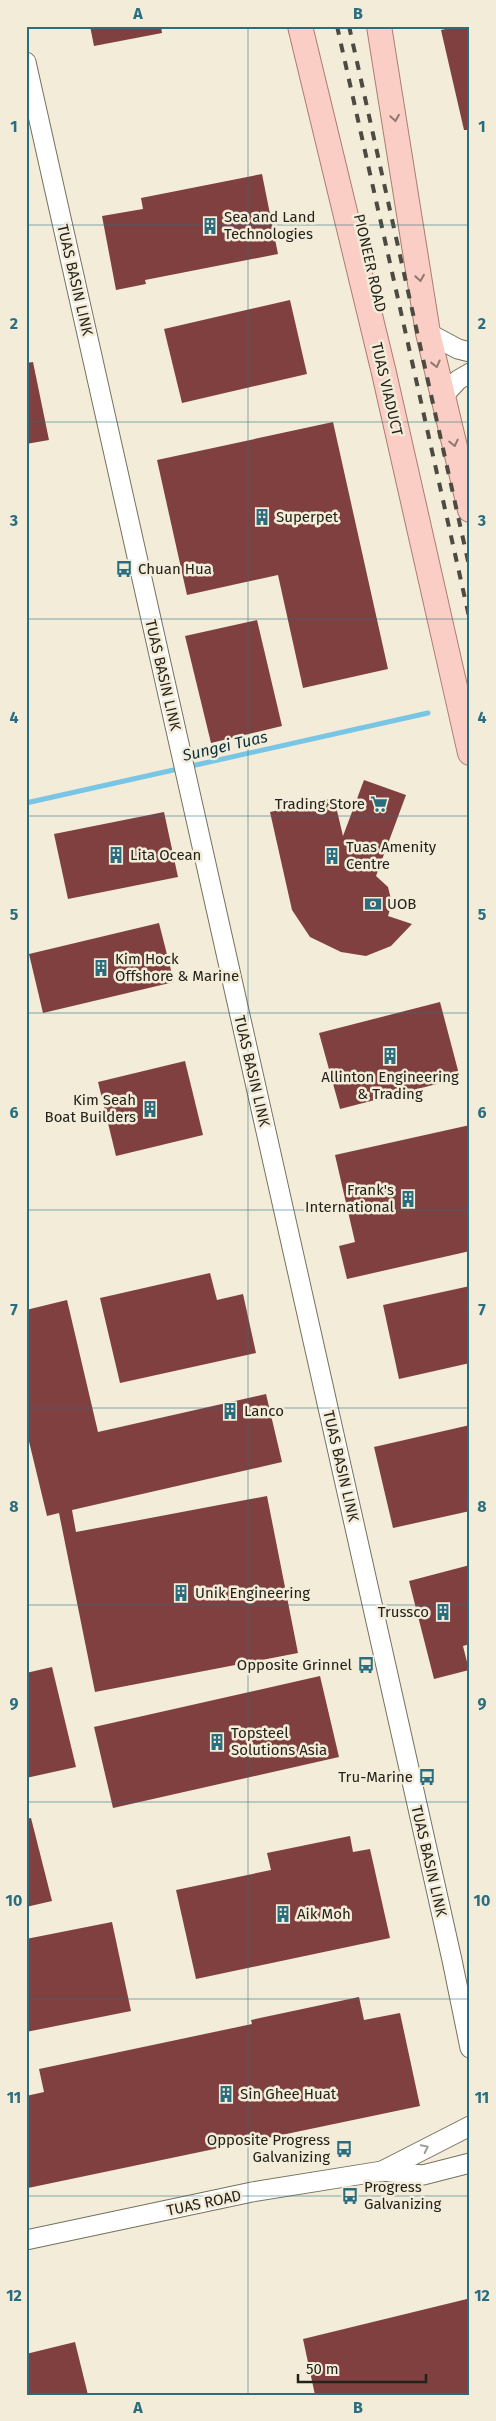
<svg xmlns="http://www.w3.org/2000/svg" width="496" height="2421" font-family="'Fira Sans',sans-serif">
<rect width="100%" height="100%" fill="#f2ecd9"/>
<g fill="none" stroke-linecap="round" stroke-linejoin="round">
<!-- stream -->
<path stroke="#78c5e6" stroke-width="5" d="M26,803L428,713"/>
</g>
<!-- building -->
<g fill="#814040">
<path d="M90,26H161L162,33L94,46Z"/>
<path d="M460,26H470V130H464L441,30Z"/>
<path d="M262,174L278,254L145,280L146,284L116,290L102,216L143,209L141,198Z"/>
<path d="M290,300L307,374L182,403L164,329Z"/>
<path d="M33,362L49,440L26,444V363Z"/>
<path d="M333,422L388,669L303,688L278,575L187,595L157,460Z"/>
<path d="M257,620L282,726L211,743L185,636Z"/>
<path d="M364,780L406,795L376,876L388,887L392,903L388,916L412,924L391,946L366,956L341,952L310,937L292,910L270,812L334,798L343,836Z"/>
<path d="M164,812L178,877L68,899L54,834Z"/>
<path d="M159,923L174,982L43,1013L29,954Z"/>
<path d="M440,1002L460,1078L340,1109L319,1033Z"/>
<path d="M185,1061L203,1135L116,1156L98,1082Z"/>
<path d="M470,1125V1251L347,1279L339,1246L355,1242L335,1155Z"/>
<path d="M210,1273L217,1300L243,1294L256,1353L120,1383L100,1298Z"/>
<path d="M470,1286V1363L399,1379L383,1305Z"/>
<path d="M67,1300L98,1432L266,1394L282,1462L72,1510L76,1532L267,1496L298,1653L95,1692L59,1513L47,1516L26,1429V1310Z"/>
<path d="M470,1425V1511L393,1528L374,1447Z"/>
<path d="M470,1565V1644L463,1646L469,1670L434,1679L409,1581Z"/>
<path d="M52,1667L76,1767L26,1778V1673Z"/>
<path d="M320,1676L339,1757L113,1808L94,1727Z"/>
<path d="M31,1818L52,1901L26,1907V1819Z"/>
<path d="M350,1836L353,1852L370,1849L390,1938L196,1979L176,1890L271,1870L267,1853Z"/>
<path d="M112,1922L131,2011L26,2032V1939Z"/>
<path d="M359,1997L364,2020L400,2013L420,2106L28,2188L26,2096L44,2092L39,2069L252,2024L251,2020Z"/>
<path d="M467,2299L470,2311V2395H315L303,2339Z"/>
<path d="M75,2342L88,2395H26V2354Z"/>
</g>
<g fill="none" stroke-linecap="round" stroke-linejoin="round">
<!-- minor casing -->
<g stroke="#767160" stroke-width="21">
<g id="minor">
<path d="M26,62L452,1960L470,2048"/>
<path d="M428,333L458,349L470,352"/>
<path d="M444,395L458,380L470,373"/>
<path d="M382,2171L470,2126"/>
<path d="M26,2240L252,2192L382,2171L423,2175L470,2163"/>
</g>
</g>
<!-- major casing -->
<g stroke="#ac7c71" stroke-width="26">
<g id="major">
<path d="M300,26L384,373L470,753"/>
<path d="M379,26L428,333L470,510"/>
</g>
</g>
<!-- minor -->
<use href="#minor" stroke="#fff" stroke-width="19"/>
<!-- major -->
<use href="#major" stroke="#facec5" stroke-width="24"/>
<!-- rail -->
<g stroke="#4d4a41" stroke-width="4" stroke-dasharray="9 9" stroke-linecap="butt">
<path d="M337,26L470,621"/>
<path d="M349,26L470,570"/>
</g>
</g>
<!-- one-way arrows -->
<defs><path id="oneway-chevron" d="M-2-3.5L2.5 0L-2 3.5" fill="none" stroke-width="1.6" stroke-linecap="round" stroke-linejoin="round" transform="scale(1.25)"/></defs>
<g stroke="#8f7870">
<use href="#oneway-chevron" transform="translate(395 118) rotate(81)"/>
<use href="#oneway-chevron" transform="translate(420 278) rotate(81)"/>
<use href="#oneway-chevron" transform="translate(436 364) rotate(76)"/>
<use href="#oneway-chevron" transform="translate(454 443) rotate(77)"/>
</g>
<use stroke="#9c9c98" href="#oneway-chevron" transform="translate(425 2148) rotate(-26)"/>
<!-- grid -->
<path fill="none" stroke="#2a6d7f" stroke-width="1" stroke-opacity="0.55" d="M248,26V2395M26,225H470M26,422H470M26,619H470M26,816H470M26,1013H470M26,1210H470M26,1408H470M26,1605H470M26,1802H470M26,1999H470M26,2196H470"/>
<!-- icons -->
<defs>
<g id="building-bare" transform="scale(1.35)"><path d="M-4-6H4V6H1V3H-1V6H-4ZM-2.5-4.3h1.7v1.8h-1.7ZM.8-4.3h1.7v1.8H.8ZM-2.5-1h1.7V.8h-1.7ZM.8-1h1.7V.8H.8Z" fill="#2a6d7f" stroke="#f2ecd9" stroke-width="2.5" paint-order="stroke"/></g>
<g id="bus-bare" transform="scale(1.35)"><path d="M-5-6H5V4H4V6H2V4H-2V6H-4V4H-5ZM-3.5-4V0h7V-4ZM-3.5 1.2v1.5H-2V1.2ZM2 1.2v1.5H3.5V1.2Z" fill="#2a6d7f" stroke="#f2ecd9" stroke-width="2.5" paint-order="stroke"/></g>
<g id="supermarket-bare" transform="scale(1.35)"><path d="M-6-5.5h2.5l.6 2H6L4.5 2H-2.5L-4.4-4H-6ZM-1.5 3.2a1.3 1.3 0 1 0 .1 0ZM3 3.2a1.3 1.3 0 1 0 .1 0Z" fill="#2a6d7f" stroke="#f2ecd9" stroke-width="2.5" paint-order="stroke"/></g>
<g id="bank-bare" transform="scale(1.35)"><path d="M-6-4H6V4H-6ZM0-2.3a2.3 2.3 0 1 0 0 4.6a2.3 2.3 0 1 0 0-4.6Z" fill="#2a6d7f" stroke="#f2ecd9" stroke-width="2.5" paint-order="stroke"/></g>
</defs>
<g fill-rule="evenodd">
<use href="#building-bare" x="210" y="226"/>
<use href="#building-bare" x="262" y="517"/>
<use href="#bus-bare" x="124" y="569"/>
<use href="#supermarket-bare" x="379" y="804"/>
<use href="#building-bare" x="116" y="855"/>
<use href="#building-bare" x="332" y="856"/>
<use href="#bank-bare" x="373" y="904"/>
<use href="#building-bare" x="101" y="968"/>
<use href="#building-bare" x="390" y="1056"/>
<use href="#building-bare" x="150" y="1109"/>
<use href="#building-bare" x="408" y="1199"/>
<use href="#building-bare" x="230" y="1411"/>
<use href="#building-bare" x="181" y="1593"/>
<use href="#building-bare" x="443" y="1612"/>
<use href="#bus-bare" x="366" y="1665"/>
<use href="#building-bare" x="217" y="1742"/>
<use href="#bus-bare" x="427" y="1777"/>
<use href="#building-bare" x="283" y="1914"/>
<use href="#building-bare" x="226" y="2094"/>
<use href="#bus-bare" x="344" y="2149"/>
<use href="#bus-bare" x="350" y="2196"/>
</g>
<g text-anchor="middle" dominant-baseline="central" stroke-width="5" stroke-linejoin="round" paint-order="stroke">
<!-- poi labels -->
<g font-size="15" fill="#24221b" stroke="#f2ecd9" text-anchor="start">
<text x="224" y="217">Sea and Land<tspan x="224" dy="17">Technologies</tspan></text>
<text x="276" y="517">Superpet</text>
<text x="138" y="569">Chuan Hua</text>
<text x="365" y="804" text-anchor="end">Trading Store</text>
<text x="346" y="847">Tuas Amenity<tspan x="346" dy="17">Centre</tspan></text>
<text x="130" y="855">Lita Ocean</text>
<text x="387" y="904">UOB</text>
<text x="115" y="959">Kim Hock<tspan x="115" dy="17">Offshore &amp; Marine</tspan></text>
<text x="390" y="1077" text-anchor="middle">Allinton Engineering<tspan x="390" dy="17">&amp; Trading</tspan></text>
<text x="136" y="1100" text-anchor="end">Kim Seah<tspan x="136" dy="17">Boat Builders</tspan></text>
<text x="394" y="1190" text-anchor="end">Frank's<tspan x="394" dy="17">International</tspan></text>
<text x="244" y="1411">Lanco</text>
<text x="195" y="1593">Unik Engineering</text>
<text x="429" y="1612" text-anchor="end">Trussco</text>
<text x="352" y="1665" text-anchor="end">Opposite Grinnel</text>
<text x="231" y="1733">Topsteel<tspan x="231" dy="17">Solutions Asia</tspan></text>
<text x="413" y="1777" text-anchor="end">Tru-Marine</text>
<text x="297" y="1914">Aik Moh</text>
<text x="240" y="2094">Sin Ghee Huat</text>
<text x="330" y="2140" text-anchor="end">Opposite Progress<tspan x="330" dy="17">Galvanizing</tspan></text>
<text x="364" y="2187">Progress<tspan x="364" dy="17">Galvanizing</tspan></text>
</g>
<!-- street labels -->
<g font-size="15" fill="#24221b" stroke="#f2ecd9">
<text transform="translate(370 263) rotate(77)">PIONEER ROAD</text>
<text transform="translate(75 280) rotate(77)">TUAS BASIN LINK</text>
<text transform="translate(387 389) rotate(77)">TUAS VIADUCT</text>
<text transform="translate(163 675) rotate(77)">TUAS BASIN LINK</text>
<text transform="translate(252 1071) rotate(77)">TUAS BASIN LINK</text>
<text transform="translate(341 1466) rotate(77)">TUAS BASIN LINK</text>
<text transform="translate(429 1861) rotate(77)">TUAS BASIN LINK</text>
<text transform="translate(204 2203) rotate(-12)">TUAS ROAD</text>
</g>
<!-- water labels -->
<g font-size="16" font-style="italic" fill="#0b303d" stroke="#f2ecd9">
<text transform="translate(225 746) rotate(-13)">Sungei Tuas</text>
</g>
</g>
<!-- border -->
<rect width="496" height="2421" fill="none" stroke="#f2ecd9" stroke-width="55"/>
<!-- scale -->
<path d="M298 2374v8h128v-8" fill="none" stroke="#24221b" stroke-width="2.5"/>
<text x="306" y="2374" font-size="15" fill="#24221b" stroke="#f2ecd9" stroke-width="4" paint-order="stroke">50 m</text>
<rect x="28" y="28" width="440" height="2366" fill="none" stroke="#2a6d7f" stroke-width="2"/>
<g font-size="16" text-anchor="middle" font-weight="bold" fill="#2a6d7f">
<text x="138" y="19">A</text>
<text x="358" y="19">B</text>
<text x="14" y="132">1</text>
<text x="482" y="132">1</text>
<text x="14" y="329">2</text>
<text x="482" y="329">2</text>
<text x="14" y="526">3</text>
<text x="482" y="526">3</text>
<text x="14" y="723">4</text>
<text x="482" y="723">4</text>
<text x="14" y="920">5</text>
<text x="482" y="920">5</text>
<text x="14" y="1118">6</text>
<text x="482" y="1118">6</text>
<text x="14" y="1315">7</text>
<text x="482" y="1315">7</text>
<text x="14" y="1512">8</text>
<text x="482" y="1512">8</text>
<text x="14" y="1709">9</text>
<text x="482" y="1709">9</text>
<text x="14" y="1906">10</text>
<text x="482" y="1906">10</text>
<text x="14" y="2103">11</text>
<text x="482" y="2103">11</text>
<text x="14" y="2301">12</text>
<text x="482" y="2301">12</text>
<text x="138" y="2413">A</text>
<text x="358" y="2413">B</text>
</g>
</svg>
